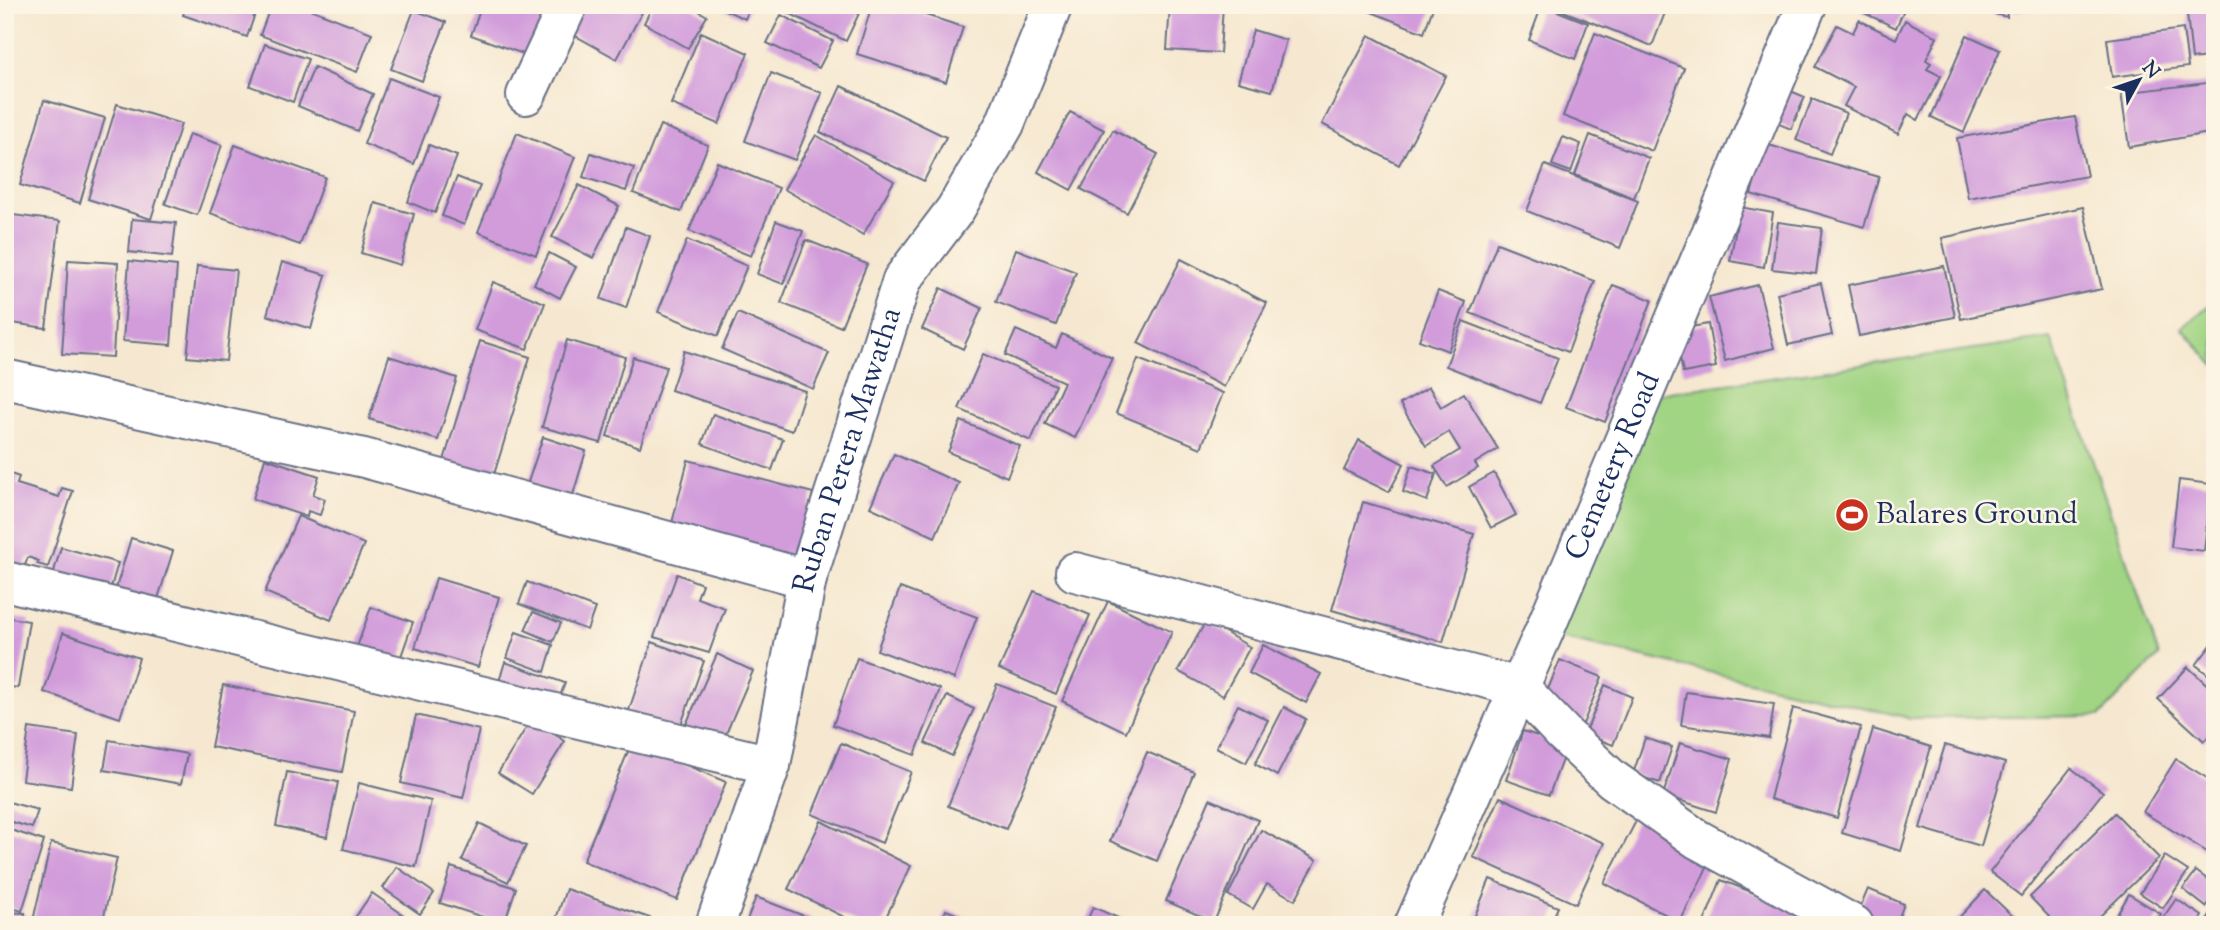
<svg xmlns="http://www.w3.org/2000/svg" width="2220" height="930" font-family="'Sorts Mill Goudy',serif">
<rect width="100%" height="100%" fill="#fcf5e5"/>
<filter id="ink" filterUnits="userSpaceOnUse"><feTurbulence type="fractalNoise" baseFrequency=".0143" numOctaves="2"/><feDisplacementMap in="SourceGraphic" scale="14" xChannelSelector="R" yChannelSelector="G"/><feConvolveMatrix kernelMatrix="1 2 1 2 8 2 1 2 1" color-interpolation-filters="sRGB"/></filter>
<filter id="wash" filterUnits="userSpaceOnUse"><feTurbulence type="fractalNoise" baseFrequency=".00686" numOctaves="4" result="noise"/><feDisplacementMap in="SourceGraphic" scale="28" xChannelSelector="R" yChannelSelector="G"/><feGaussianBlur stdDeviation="1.57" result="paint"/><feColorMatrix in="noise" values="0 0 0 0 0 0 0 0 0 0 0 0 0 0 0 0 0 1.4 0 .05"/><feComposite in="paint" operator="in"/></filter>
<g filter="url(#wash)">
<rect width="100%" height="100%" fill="#f6e8d0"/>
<!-- green -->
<g fill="#a1d483" stroke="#5e8270" stroke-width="2">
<path d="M2215,300V366L2182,328Z"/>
<path d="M2051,338L2159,656L2100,716L1910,718L1543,634L1643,396Z"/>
</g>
<g id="blocks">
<!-- building -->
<g fill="#d29cdb">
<path d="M186,5H258L247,37L183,15Z"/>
<path d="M271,5H300L372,33L357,72L260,35Z"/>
<path d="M482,5H555L537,59L471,35Z"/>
<path d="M581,5H646L617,59L567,31Z"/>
<path d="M653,5H689L707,16L688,48L644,23Z"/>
<path d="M714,5H751L745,19Z"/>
<path d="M772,5H863L846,41Z"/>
<path d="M872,5H894L963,27L946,82L857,54Z"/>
<path d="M1170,5H1223L1220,53L1167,50Z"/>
<path d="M1354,5H1434L1424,33Z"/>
<path d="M1542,5L1588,23L1575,59L1529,40Z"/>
<path d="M1548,5H1668L1652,46Z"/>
<path d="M1865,5H1906L1896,28L1862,12Z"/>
<path d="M1961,5H2006L2007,17L1960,6Z"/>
<path d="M2013,5H2047V7L2014,11Z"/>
<path d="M2186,5H2215V56L2192,59Z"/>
<path d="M414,10L446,22L422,81L391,69Z"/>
<path d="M781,15L833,41L819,68L767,43Z"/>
<path d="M1859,20L1896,39L1905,20L1937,37L1926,60L1931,63L1927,69L1941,76L1918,120L1908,114L1898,134L1844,106L1854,87L1815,67L1837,25L1853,33Z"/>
<path d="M2183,29L2188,67L2112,77L2107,39Z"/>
<path d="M1253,30L1286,40L1272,91L1238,82Z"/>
<path d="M701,32L748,53L719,124L671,104Z"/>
<path d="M1595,33L1684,68L1652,151L1563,116Z"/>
<path d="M1369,35L1446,76L1399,165L1322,124Z"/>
<path d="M1967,35L2000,50L1964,132L1931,117Z"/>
<path d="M265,44L308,59L293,102L250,86Z"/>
<path d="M314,67L373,94L357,131L298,106Z"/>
<path d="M771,73L822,93L795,160L745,141Z"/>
<path d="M389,78L439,97L414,164L364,144Z"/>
<path d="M2215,82V132L2129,147L2121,93Z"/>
<path d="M841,86L946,137L924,181L820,132Z"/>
<path d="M1781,87L1805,97L1791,129L1767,119Z"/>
<path d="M1812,99L1846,113L1830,154L1796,140Z"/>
<path d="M44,100L105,118L80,203L20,185Z"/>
<path d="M117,104L181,124L151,219L88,199Z"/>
<path d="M1070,112L1104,130L1071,190L1038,172Z"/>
<path d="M2075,117L2087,176L1968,198L1957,138Z"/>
<path d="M660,125L708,145L681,212L633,193Z"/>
<path d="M1113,130L1158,154L1127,213L1081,189Z"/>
<path d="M517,133L575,157L536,255L478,232Z"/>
<path d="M189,134L222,145L197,215L165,204Z"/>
<path d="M816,135L894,181L863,235L784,189Z"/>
<path d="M1590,135L1649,158L1634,198L1575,175Z"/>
<path d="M1563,137L1581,144L1571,172L1552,165Z"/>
<path d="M1765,144L1879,177L1864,227L1751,194Z"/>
<path d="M235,145L325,177L300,245L210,213Z"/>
<path d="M429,145L457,156L435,213L408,202Z"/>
<path d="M591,153L634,168L626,191L583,177Z"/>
<path d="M717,162L779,188L751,256L689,231Z"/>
<path d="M1545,165L1638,201L1620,248L1527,211Z"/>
<path d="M457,177L480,186L464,225L442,216Z"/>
<path d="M579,185L619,206L593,258L552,237Z"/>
<path d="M375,203L414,214L400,265L361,253Z"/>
<path d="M1740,207L1773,213L1764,267L1730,261Z"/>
<path d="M2083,207L2102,289L1961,319L1942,238Z"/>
<path d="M5,214L60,221L46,328L5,322Z"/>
<path d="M132,219L176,223L172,257L129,252Z"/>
<path d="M776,221L803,231L783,284L757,274Z"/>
<path d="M1778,222L1822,228L1816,274L1772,269Z"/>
<path d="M626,227L650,236L626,308L601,299Z"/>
<path d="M687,240L747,266L718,336L658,312Z"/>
<path d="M806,240L867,264L841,327L781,303Z"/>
<path d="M1497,243L1595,281L1568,352L1470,313Z"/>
<path d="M1016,249L1076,272L1056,325L996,302Z"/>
<path d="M549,253L576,267L560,298L534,284Z"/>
<path d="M1181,259L1267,303L1224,387L1138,343Z"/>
<path d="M68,260L118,263L113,357L62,354Z"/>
<path d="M129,261L177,266L171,345L123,341Z"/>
<path d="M282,262L326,275L311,329L267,315Z"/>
<path d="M197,266L236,270L226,361L187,357Z"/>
<path d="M1944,266L1955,317L1859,336L1848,285Z"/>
<path d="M493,282L545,303L527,349L475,330Z"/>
<path d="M1821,283L1832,335L1788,345L1777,293Z"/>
<path d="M1613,285L1652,300L1605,422L1566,407Z"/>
<path d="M1758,285L1774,348L1725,361L1709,297Z"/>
<path d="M941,288L982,308L963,349L922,329Z"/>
<path d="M1438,291L1466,302L1448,351L1419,340Z"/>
<path d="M738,313L829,353L813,389L722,349Z"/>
<path d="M1463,321L1558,358L1540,403L1446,366Z"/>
<path d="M1708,324L1716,367L1683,373L1675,330Z"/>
<path d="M1016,330L1056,348L1062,334L1112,358L1075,438L1045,424L1064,382L1005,355Z"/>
<path d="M567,340L625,357L601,443L542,427Z"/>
<path d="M480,341L530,357L492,481L442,467Z"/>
<path d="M684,351L805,391L792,431L671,390Z"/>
<path d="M983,354L1055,385L1031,441L959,409Z"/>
<path d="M389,356L457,378L438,440L369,419Z"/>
<path d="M633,357L666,367L640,447L607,436Z"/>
<path d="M1138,359L1223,393L1201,448L1116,413Z"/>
<path d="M1429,387L1441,407L1464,393L1498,449L1475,463L1478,468L1447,487L1434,466L1460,450L1449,432L1426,446L1400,404Z"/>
<path d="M713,414L783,439L772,470L702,444Z"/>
<path d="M961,421L1020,446L1007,477L948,452Z"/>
<path d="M543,437L586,451L570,505L525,491Z"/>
<path d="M1359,440L1404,464L1389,492L1344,470Z"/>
<path d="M894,454L959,483L935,537L870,507Z"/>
<path d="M265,458L319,476L313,495L325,499L320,515L308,511L307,517L253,499Z"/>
<path d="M688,460L813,493L794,568L669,535Z"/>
<path d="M1411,466L1436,474L1427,501L1403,492Z"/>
<path d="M5,472L19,477L17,484L59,497L62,488L73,491L48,567L37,564L39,561L28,557L23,571L5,565Z"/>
<path d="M1494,473L1516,515L1491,528L1469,487Z"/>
<path d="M2179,480L2211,484L2204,551L2171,547Z"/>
<path d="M1363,502L1474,534L1443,642L1332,610Z"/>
<path d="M298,516L364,544L331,620L265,592Z"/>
<path d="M2213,525H2215V557L2210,556Z"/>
<path d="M131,538L173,551L155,608L114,595Z"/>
<path d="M61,547L118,563L108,598L51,582Z"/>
<path d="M677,574L702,584L697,598L725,608L709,653L654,637Z"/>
<path d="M436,578L499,597L478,667L415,648Z"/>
<path d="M527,582L595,608L587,630L519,604Z"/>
<path d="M900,588L977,617L954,679L877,650Z"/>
<path d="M1034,591L1090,615L1056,694L999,669Z"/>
<path d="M1108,601L1172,632L1126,732L1062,701Z"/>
<path d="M371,607L413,622L398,665L356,650Z"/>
<path d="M533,612L561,623L553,642L525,630Z"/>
<path d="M5,617L29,621L18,688L5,686Z"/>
<path d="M1206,621L1250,647L1223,696L1178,671Z"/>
<path d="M516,632L553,645L545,672L507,658Z"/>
<path d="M63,633L139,658L120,718L44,692Z"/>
<path d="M2215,640V680L2196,665Z"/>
<path d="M652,642L704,661L679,730L628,713Z"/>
<path d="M1263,645L1321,674L1306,703L1249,673Z"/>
<path d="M717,654L753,671L721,745L684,729Z"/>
<path d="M857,658L940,689L915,755L833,725Z"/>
<path d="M1560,660L1602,677L1583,724L1541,706Z"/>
<path d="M505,662L565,683L554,712L496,691Z"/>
<path d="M2188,667L2215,692V730L2204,741L2158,699Z"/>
<path d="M997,684L1056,707L1006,829L948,806Z"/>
<path d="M223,685L354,711L342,772L211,747Z"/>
<path d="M1605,685L1632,697L1613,745L1585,734Z"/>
<path d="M1686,692L1774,704L1769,738L1681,725Z"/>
<path d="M947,696L974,709L952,756L925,743Z"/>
<path d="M1238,705L1268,720L1246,763L1216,747Z"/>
<path d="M1284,707L1306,719L1277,776L1255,764Z"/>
<path d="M1793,708L1861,727L1837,818L1770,799Z"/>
<path d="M416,715L479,730L463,798L401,783Z"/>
<path d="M531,720L565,741L532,794L498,773Z"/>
<path d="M29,728L78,735L71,787L22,780Z"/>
<path d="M1873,729L1931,747L1901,851L1842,833Z"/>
<path d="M1523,731L1567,746L1549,795L1506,780Z"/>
<path d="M1645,738L1672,747L1660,783L1633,774Z"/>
<path d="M109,740L187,754L181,784L104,770Z"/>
<path d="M632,742L726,782L677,900L583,861Z"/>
<path d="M5,743L12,745L7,774H5Z"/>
<path d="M841,743L911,772L882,843L812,814Z"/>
<path d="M1680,743L1732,759L1716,812L1663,795Z"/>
<path d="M1945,745L2005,763L1981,846L1920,828Z"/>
<path d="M1147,752L1194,772L1157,861L1110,841Z"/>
<path d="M2176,759L2215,783V857L2143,812Z"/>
<path d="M2071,768L2103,792L2021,896L1990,872Z"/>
<path d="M287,772L338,782L327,837L276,826Z"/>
<path d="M359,783L431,801L416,867L343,849Z"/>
<path d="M1500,797L1604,843L1576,904L1473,857Z"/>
<path d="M1210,799L1258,820L1214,922L1166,901Z"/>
<path d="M5,801L38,810L32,828L5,820Z"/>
<path d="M2115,813L2159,858L2091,925H2057L2030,897Z"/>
<path d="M1637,819L1712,858L1680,922L1604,883Z"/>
<path d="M821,821L911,866L882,925H860L788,889Z"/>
<path d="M479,823L526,846L508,882L462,860Z"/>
<path d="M5,828L44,841L22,911L5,906Z"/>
<path d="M1261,830L1317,860L1295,900L1267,884L1253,909L1228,895Z"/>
<path d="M51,843L117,858L102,925H32Z"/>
<path d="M2165,856L2188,871L2163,908L2140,893Z"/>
<path d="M397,867L434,893L420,914L383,888Z"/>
<path d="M451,867L516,888L504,924L440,903Z"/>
<path d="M2196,871L2215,885V895L2206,907L2183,889Z"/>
<path d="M1490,879L1558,907L1550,925H1471Z"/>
<path d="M1721,880L1805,913L1800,925H1703Z"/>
<path d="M566,889L653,919L651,925H554Z"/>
<path d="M1868,889L1904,904L1896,925H1881L1857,915Z"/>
<path d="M1985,890L2022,925H1952Z"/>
<path d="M372,893L418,925H350Z"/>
<path d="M2129,894L2161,914L2154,925H2111Z"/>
<path d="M756,897L827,925H745Z"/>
<path d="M2176,899L2202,916L2197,925H2158Z"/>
<path d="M2215,906V925H2204Z"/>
<path d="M1093,907L1134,925H1085Z"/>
<path d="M946,910L984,925H940Z"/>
<path d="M5,912L25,913V925H5Z"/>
</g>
</g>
</g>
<g filter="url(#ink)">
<use href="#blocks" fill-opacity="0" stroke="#687086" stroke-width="2"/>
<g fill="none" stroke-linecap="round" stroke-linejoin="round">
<!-- minor casing -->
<g stroke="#687086" stroke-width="42">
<g id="minor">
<path d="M526,95L568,5"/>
<path d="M5,379L364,458L807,579"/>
<path d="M1075,572L1519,687L1564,734L1612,779L1697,839L1854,925"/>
<path d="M5,581L771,765"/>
<path id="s1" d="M715,925L771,765L807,579L902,280L955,210L1005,124L1053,5"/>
<path id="s2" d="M1414,925L1543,634L1807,5"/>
</g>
</g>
<!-- minor -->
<use href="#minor" stroke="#fff" stroke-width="38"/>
</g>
</g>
<!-- icons -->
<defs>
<g id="stadium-disc" transform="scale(1.75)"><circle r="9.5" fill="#c8321e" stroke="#fcf5e5"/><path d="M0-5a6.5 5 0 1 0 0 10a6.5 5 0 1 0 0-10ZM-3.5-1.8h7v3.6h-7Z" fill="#fff"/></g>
</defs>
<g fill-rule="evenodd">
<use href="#stadium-disc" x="1852" y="515"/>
</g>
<g text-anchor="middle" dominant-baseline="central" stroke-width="5" stroke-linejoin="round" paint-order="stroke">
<!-- street labels -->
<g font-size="30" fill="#1b2f5e" stroke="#fcf5e5">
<text stroke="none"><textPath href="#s1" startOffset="494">Ruban Perera Mawatha</textPath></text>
<text stroke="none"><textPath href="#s2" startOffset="500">Cemetery Road</textPath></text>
</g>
<!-- poi labels -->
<g font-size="30" fill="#1b2f5e" stroke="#fcf5e5" text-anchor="start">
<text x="1876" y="515">Balares Ground</text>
</g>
</g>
<!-- margin -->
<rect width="2220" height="930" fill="none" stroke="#fcf5e5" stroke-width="28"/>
<!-- north arrow -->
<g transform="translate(2139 80) rotate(50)" stroke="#fcf5e5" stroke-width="5" paint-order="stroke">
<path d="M0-5L12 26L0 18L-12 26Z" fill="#1b2f5e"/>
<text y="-10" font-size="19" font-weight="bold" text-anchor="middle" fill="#1b2f5e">N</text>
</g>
</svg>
